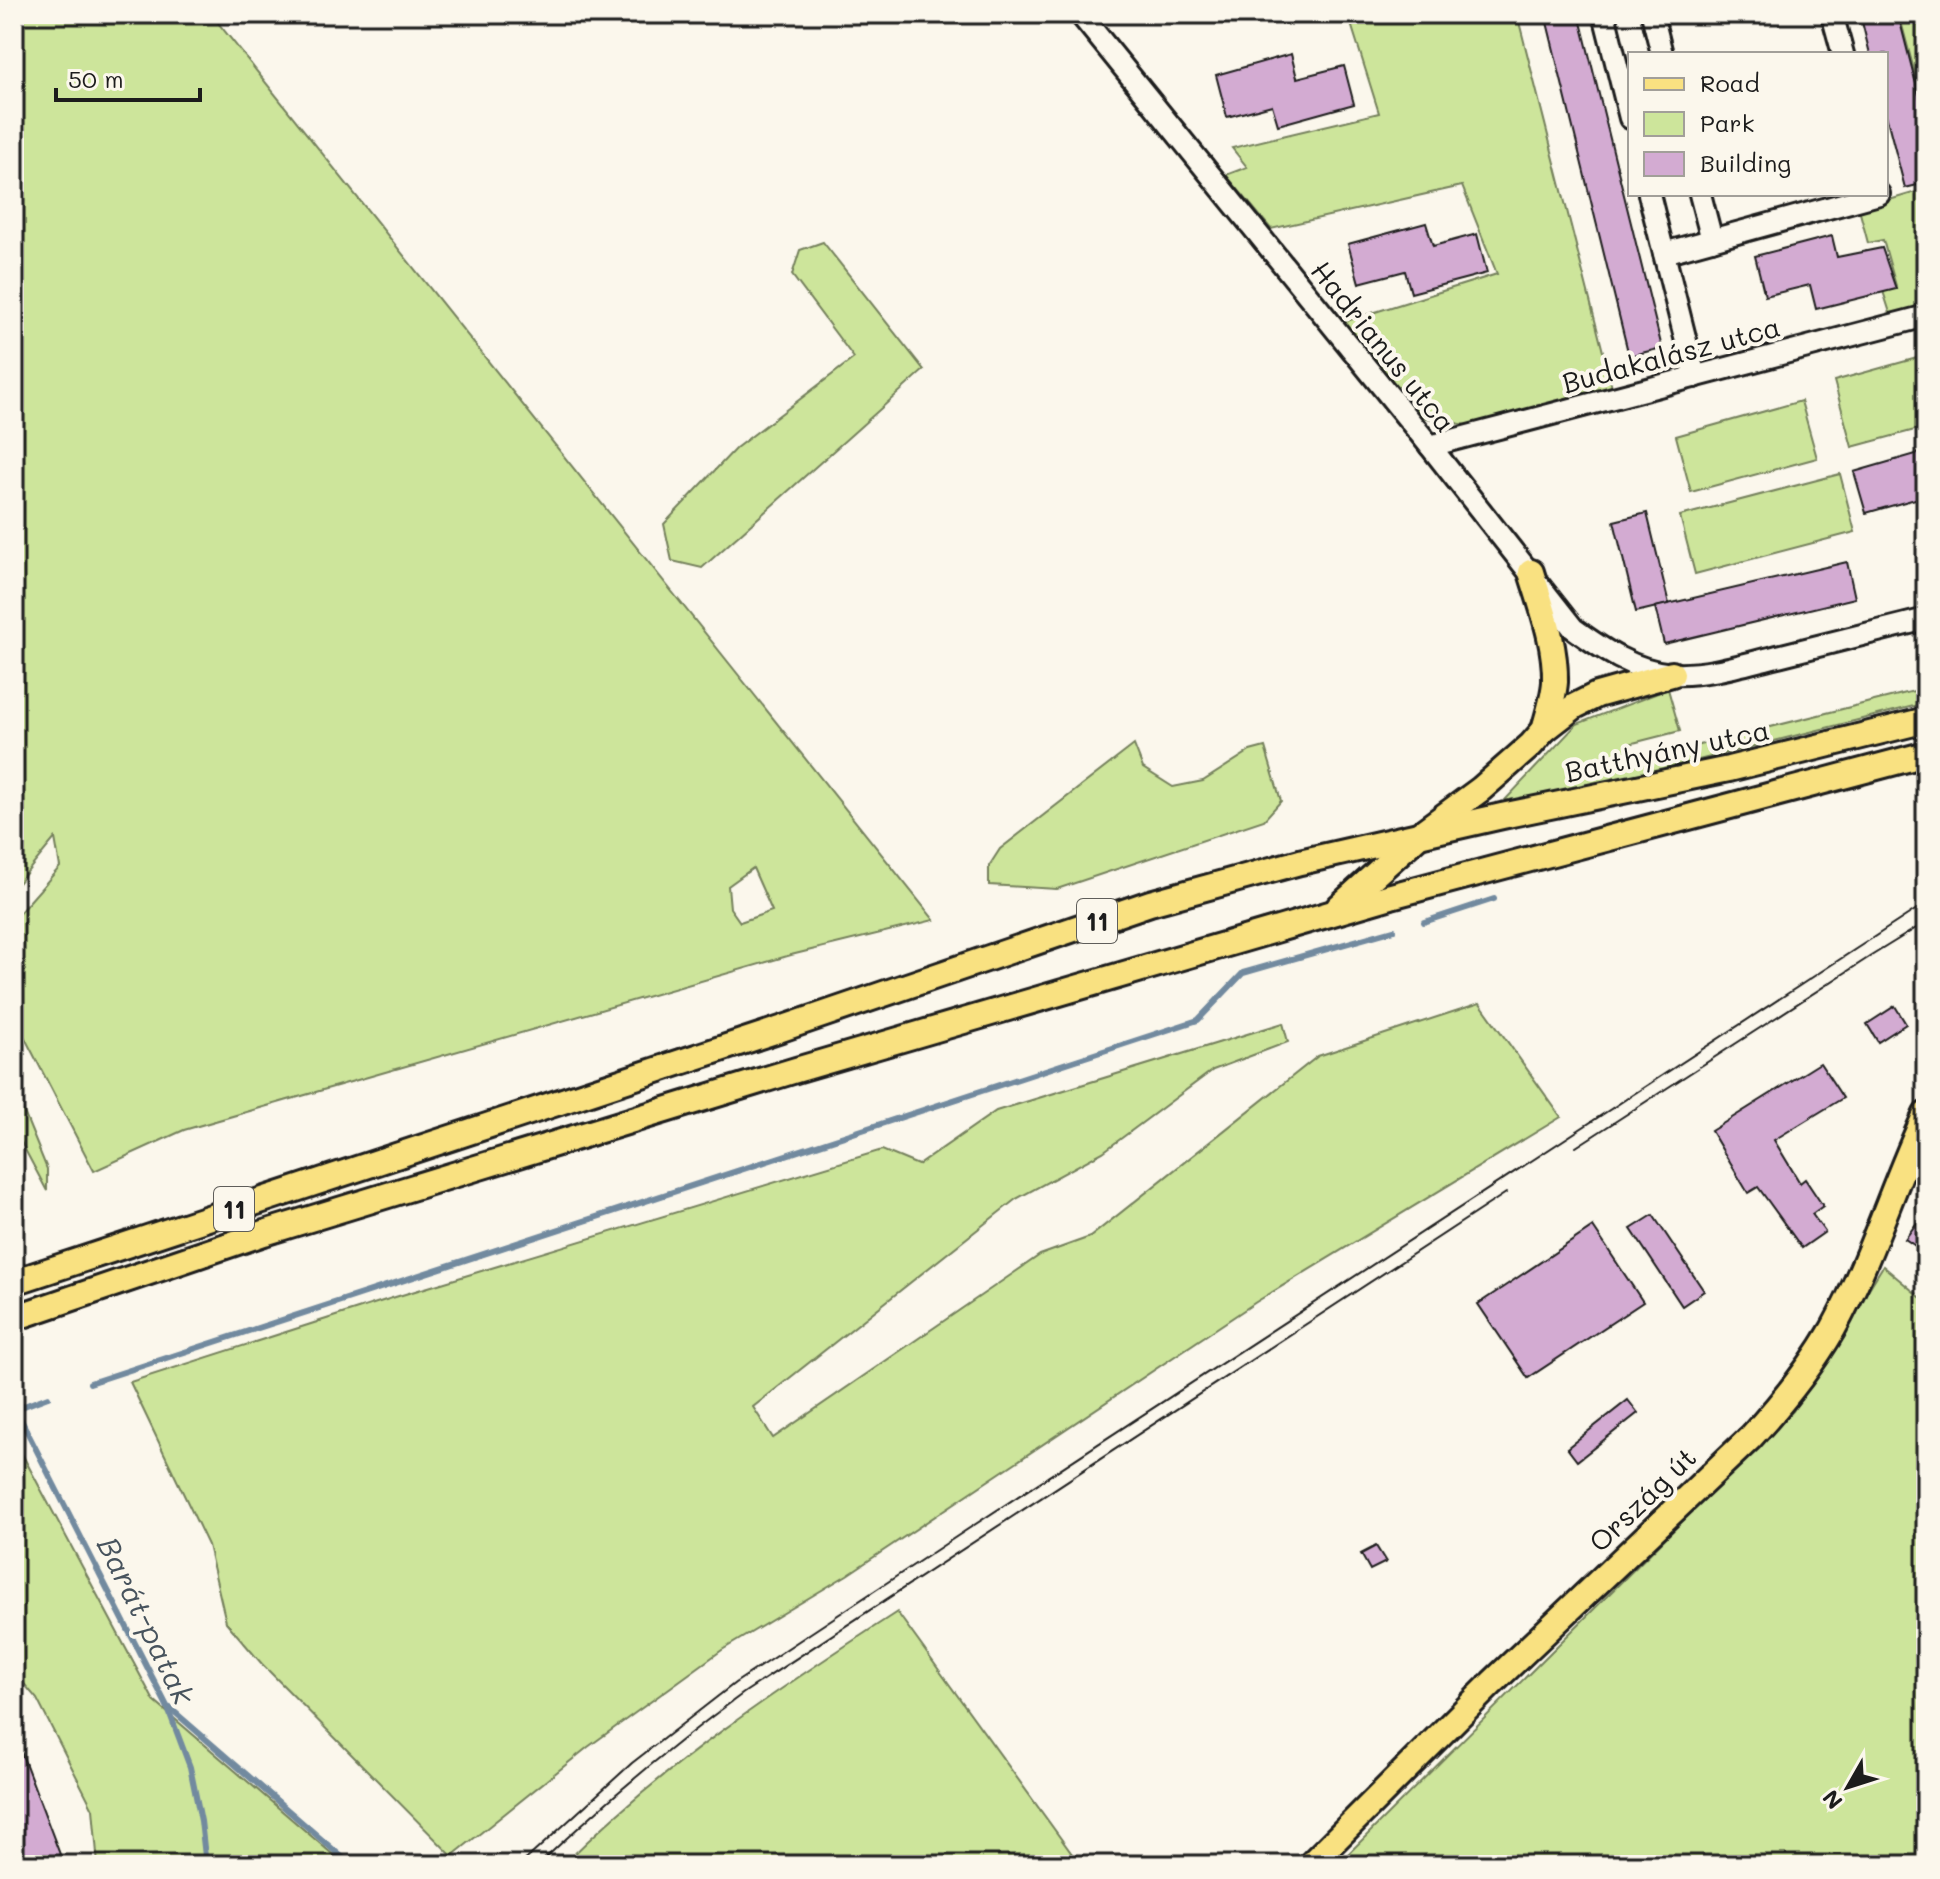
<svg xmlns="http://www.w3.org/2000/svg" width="1940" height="1879" font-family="Mali,sans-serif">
<rect width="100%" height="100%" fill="#fbf7ec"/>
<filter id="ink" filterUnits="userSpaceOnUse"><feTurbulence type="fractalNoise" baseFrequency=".0125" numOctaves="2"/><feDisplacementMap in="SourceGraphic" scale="16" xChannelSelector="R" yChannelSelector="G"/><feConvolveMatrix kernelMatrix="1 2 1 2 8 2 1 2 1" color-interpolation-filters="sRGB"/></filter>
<g filter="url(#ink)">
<!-- green -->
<g fill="#cde59b" stroke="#74805c" stroke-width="2" fill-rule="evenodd">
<path d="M14,14H211L934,920L791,955L184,1130L94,1171L14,1017V919L60,867L55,838L14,888ZM753,868L772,911L740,922L730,908L728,886Z"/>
<path d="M1348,14H1517L1613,391L1477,427L1417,416L1343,322L1497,274L1462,186L1271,229L1226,175L1247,167L1232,148L1379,113Z"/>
<path d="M1899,14H1926V115Z"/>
<path d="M1926,189V309L1892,319L1883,291L1896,286L1883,240L1868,243L1859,209Z"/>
<path d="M823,242L924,370L702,568L672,561L664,524L736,448L854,358L792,275L800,250Z"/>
<path d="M1917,358L1926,389V427L1852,447L1834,381Z"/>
<path d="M1801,401L1817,458L1691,492L1676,436Z"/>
<path d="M1840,474L1855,532L1695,574L1680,516Z"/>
<path d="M1926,688V703L1507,808L1505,800L1577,724L1668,689L1680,731L1629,744L1635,761Z"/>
<path d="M1134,745L1143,768L1173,787L1203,781L1250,751L1265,747L1281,801L1264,820L1057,889L989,885V866L1000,849Z"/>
<path d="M1480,1003L1561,1117L1256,1302L847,1575L722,1650L588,1747L452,1856L262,1664L226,1622L208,1545L130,1382L392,1298L882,1150L918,1165L996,1111L1283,1023L1288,1042L1213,1070L1103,1152L1016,1199L753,1407L773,1438L1040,1255L1090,1237L1318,1056Z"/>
<path d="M14,1088L47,1169V1191L14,1129Z"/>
<path d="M1883,1266L1926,1302V1865H1337L1793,1411Z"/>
<path d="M14,1439L154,1701L345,1865H98L93,1809L37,1699L14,1672Z"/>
<path d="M897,1612L1080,1865H563C662,1766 780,1688 897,1612Z"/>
</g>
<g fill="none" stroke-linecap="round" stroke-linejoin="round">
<!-- stream -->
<g stroke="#728a9f" stroke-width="6">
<path d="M1424,922L1494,899"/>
<path d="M90,1383L1198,1020L1243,973L1394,930"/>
<path d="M14,1406L167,1706L190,1767L201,1821L206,1865"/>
<path d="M16,1409L48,1397"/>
<path d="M170,1708L351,1865"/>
</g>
</g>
<!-- building -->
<g fill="#d3abd2" stroke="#1c1c1c" stroke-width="2">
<path d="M1545,14H1579L1662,348L1629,356Z"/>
<path d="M1860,14H1898L1926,123V183L1905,188L1886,115V54H1870Z"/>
<path d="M1291,54L1297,78L1344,66L1354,104L1278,125L1272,105L1227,117L1216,75Z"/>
<path d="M1426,223L1433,246L1477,234L1487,273L1411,293L1405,271L1359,283L1348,244Z"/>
<path d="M1832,236L1837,257L1882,248L1896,289L1816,309L1810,285L1765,296L1755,256Z"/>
<path d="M1926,451V496L1866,513L1854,472Z"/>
<path d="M1647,513L1669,604L1636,612L1614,521Z"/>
<path d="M1847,562L1855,598L1664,644L1655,607Z"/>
<path d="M1895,1006L1906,1024L1878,1042L1867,1024Z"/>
<path d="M1820,1063L1843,1098L1774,1140L1800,1183L1805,1179L1823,1206L1812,1214L1825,1232L1802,1248L1758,1187L1748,1193L1711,1131Z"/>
<path d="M1653,1215L1704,1291L1682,1306L1631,1229Z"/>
<path d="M1916,1224L1926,1231V1253L1905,1239Z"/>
<path d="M1593,1227L1643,1302L1528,1378L1478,1304Z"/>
<path d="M1628,1400L1638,1413L1577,1461L1567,1448Z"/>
<path d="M1376,1546L1386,1562L1370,1570L1361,1554Z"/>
<path d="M15,1736L64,1865H14V1737Z"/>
</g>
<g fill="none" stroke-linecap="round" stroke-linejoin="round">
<!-- minor casing -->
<g stroke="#1c1c1c" stroke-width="26">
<g id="minor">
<path d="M1080,14L1430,446L1573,628C1602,649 1634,671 1672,674C1709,676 1747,663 1782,655C1830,643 1878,631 1926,619"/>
<path d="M1604,14L1630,118"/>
<path d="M1652,14L1662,54"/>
<path d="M1832,14L1843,54"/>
<path d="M1649,194L1695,377"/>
<path d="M1700,194L1712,240"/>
<path d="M1664,253L1879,194"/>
<path d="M1430,446L1926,316"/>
</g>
</g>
<!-- major casing -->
<g stroke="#1c1c1c" stroke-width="30">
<g id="major">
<path d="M1531,572C1542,608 1556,644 1555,682C1554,697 1548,715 1544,730"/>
<path d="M1339,907L1420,834L1481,789L1531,745L1544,730L1575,706L1597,695L1672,674"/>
<path d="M14,1282L781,1029L1150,903L1300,862L1502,816L1729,769L1926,720"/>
<path d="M14,1318L264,1233L796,1070L1391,896L1926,754"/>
<path d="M1310,1865L1492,1683L1751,1437C1782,1403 1810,1369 1833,1329C1871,1260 1893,1184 1926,1114"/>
</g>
</g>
<!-- minor -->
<use href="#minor" stroke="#fbf7ec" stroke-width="20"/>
<!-- major -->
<use href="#major" stroke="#f9e181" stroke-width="24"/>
<!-- tram -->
<g stroke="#1c1c1c" stroke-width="2">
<path d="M1576,1147L1871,956L1926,922"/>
<path d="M520,1865L632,1763L735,1683L965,1531L1926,903"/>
<path d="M538,1865C603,1803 672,1745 745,1692L1506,1193"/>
</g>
</g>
</g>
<g text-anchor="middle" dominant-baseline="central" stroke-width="8" stroke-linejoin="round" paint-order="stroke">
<!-- shield labels -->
<g fill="#fbf7ec" stroke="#5f5e5a" stroke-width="2">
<rect x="1077" y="899" width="40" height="44" rx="6"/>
<rect x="214" y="1187" width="40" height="44" rx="6"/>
</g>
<g font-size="26" font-weight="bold" fill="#1c1c1c">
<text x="1097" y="921">11</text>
<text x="234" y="1209">11</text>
</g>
<!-- street labels -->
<g font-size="28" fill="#1c1c1c" stroke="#fbf7ec">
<text transform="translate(1384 346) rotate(51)">Hadrianus utca</text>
<text transform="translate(1671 354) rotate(-15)">Budakalász utca</text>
<text transform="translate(1667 750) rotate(-12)">Batthyány utca</text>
<text transform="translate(1642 1499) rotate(-44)">Ország út</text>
</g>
<!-- water labels -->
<g font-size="30" font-style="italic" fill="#47535d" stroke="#fbf7ec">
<text transform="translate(147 1620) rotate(64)">Barát-patak</text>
</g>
</g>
<!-- margin -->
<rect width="1940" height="1879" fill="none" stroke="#fbf7ec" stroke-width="48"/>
<rect x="24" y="24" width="1892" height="1831" fill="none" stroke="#1c1c1c" stroke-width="3" filter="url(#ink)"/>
<!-- legend -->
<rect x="1628" y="52" width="260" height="144" fill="#fbf7ec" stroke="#a29f99" stroke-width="2"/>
<rect x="1644" y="78" width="40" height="12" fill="#f9e181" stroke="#a29f99" stroke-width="2"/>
<text x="1700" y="92" font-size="24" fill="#1c1c1c">Road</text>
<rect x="1644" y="112" width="40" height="24" fill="#cde59b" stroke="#a29f99" stroke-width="2"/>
<text x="1700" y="132" font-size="24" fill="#1c1c1c">Park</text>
<rect x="1644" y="152" width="40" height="24" fill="#d3abd2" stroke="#a29f99" stroke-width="2"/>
<text x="1700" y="172" font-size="24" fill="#1c1c1c">Building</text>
<!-- north arrow -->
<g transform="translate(1848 1787) rotate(231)" stroke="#fbf7ec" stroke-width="6" paint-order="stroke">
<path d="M0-6L14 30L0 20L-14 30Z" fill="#1c1c1c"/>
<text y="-12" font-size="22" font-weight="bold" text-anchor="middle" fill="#1c1c1c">N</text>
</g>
<!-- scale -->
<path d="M56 88v12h144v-12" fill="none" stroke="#1c1c1c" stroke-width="4"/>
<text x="68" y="88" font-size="24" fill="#1c1c1c" stroke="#fbf7ec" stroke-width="6" paint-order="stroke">50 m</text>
</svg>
